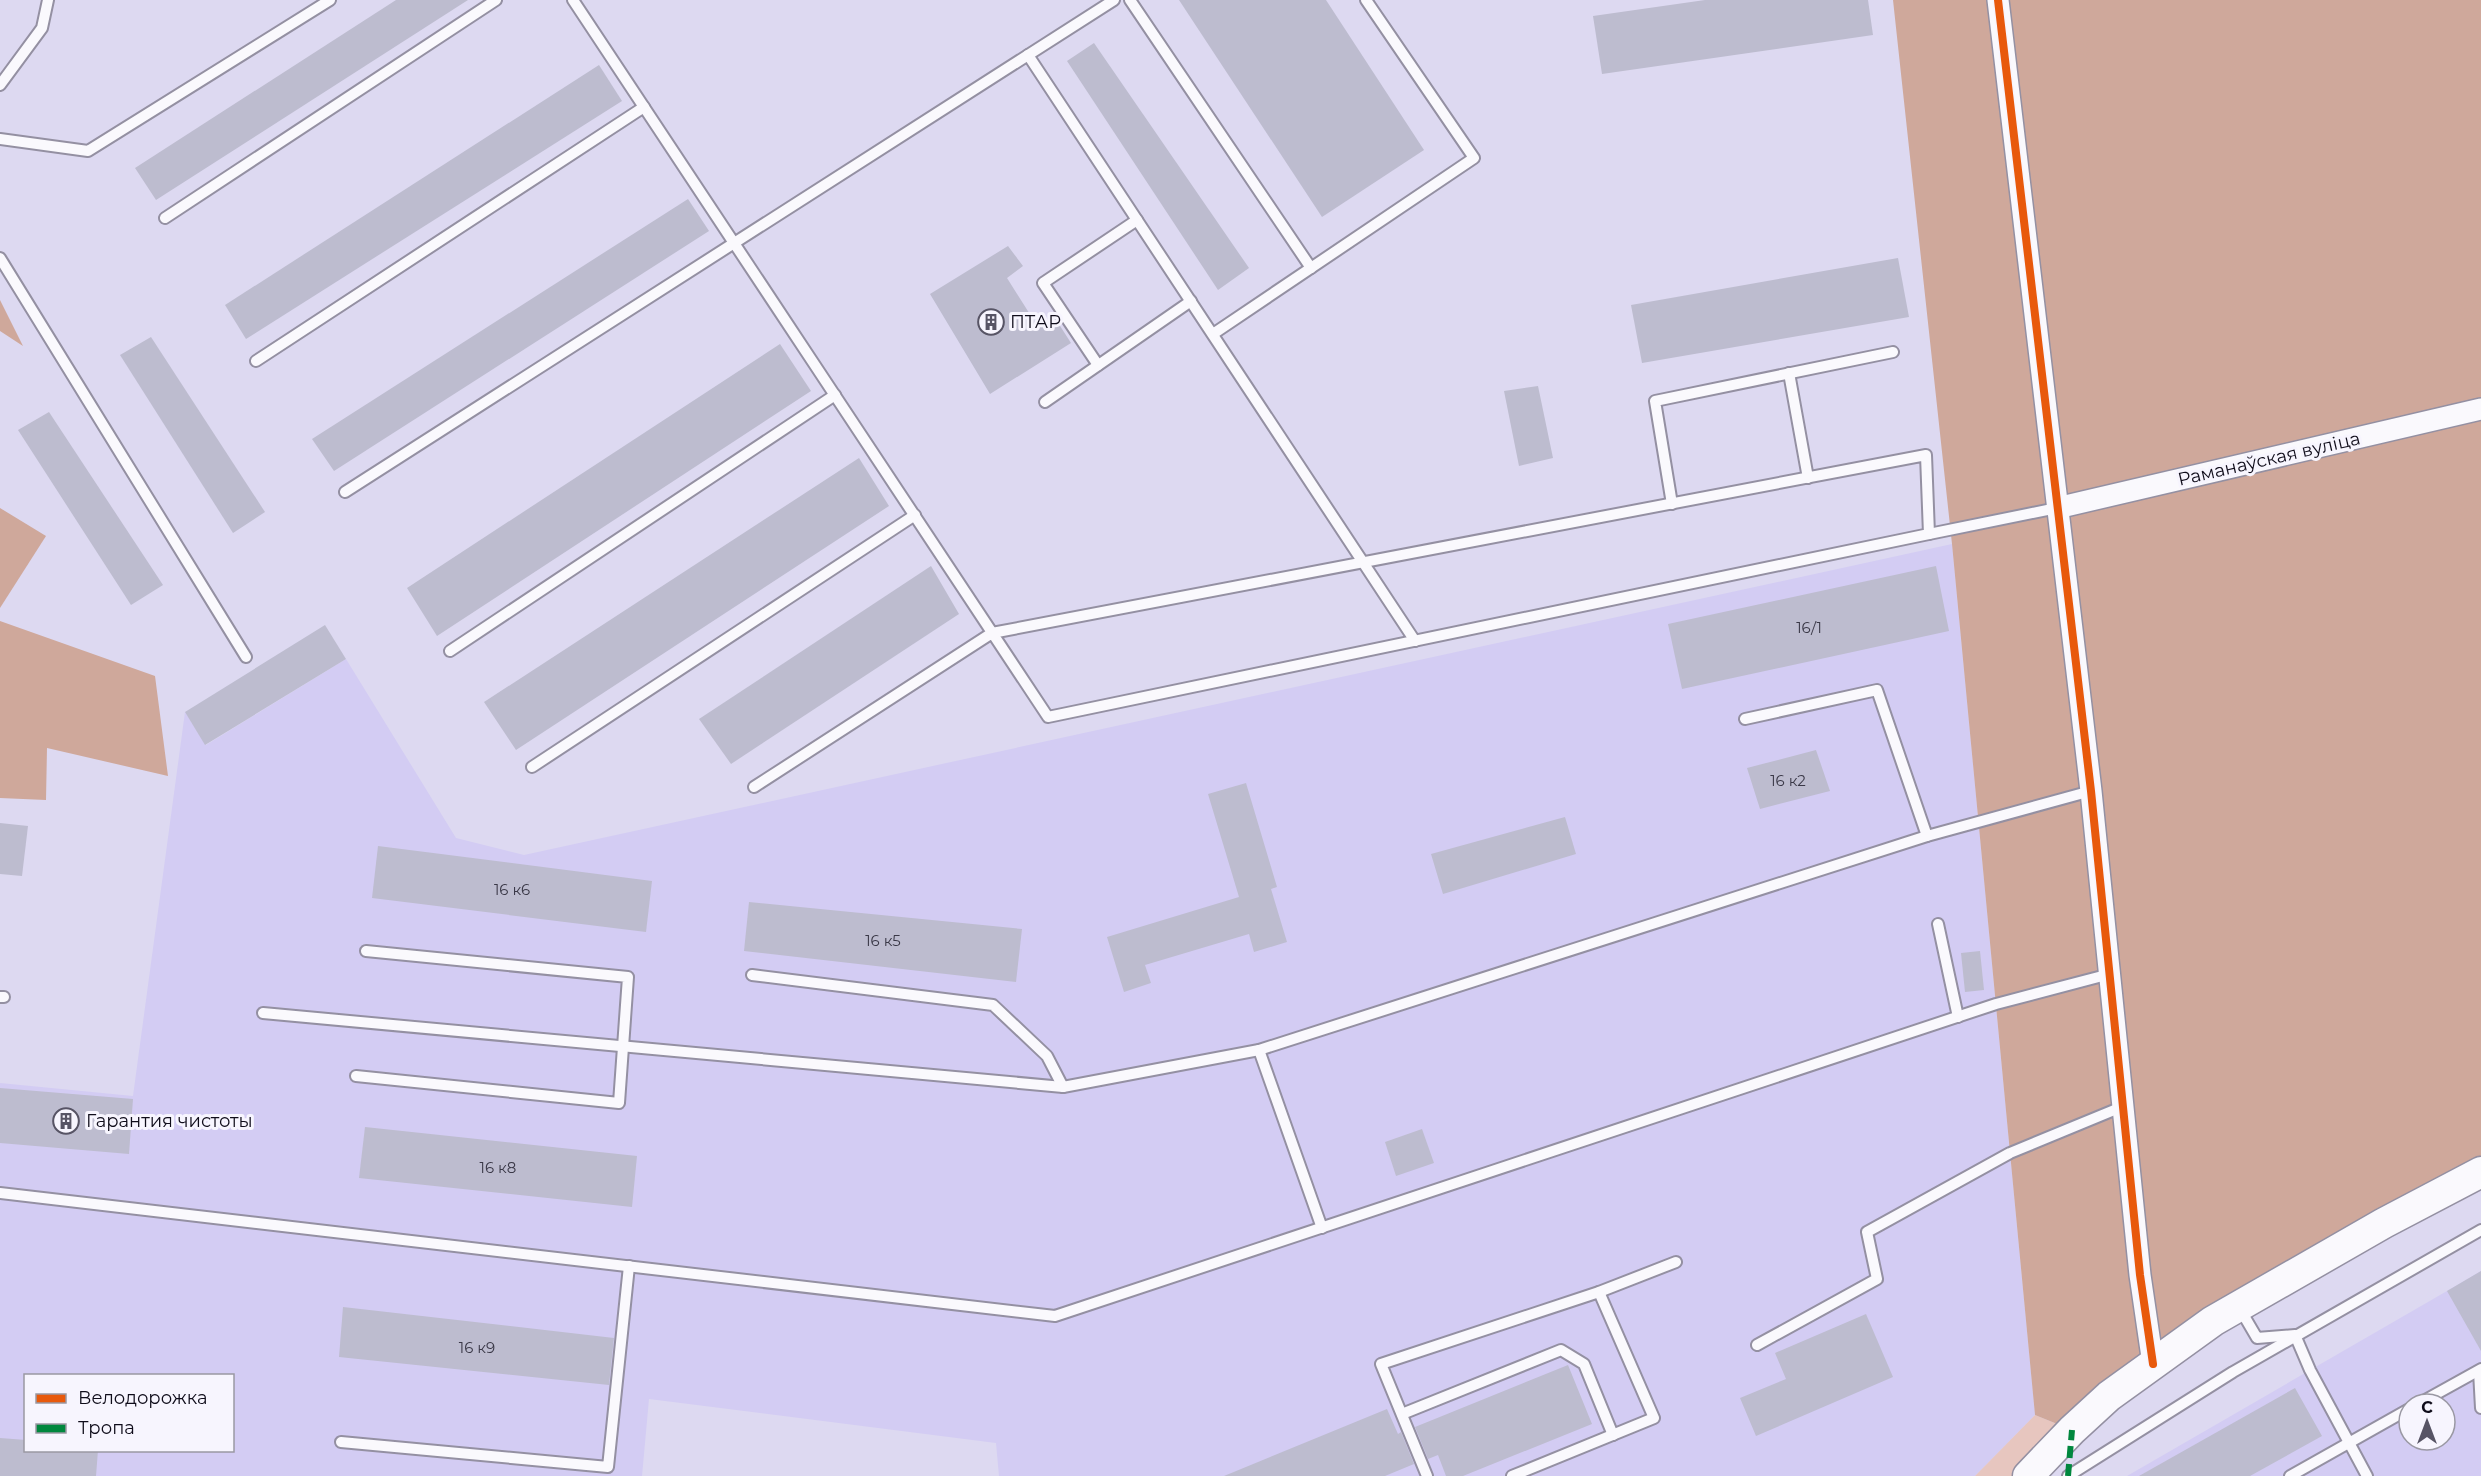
<svg xmlns="http://www.w3.org/2000/svg" width="2481" height="1476" font-family="Montserrat,sans-serif">
<rect width="100%" height="100%" fill="#ddd9f1"/>
<!-- built -->
<g fill="#d3ccf3" fill-rule="evenodd">
<path d="M1952,544L2035,1415L1975,1476H999L996,1443L649,1399L642,1476H0V1083L133,1096L185,712L206,745L346,659L456,838L524,855ZM26,1376H232V1450H26Z"/>
<path d="M2481,1271V1476H2127L2447,1291ZM2409,1404H2445V1440H2409Z"/>
</g>
<!-- green -->
<path fill="#e7c6bf" d="M2035,1415L2072,1430L2028,1476H1975Z"/>
<!-- forest -->
<g fill="#cfa89b">
<path d="M1893,0H2481V1172L2384,1223L2072,1430L2035,1415L1952,544Z"/>
<path d="M0,300L23,346L0,331Z"/>
<path d="M0,508L46,536L0,608Z"/>
<path d="M0,621L155,676L168,776L47,748L46,800L0,798Z"/>
</g>
<!-- building -->
<g fill="#bdbccf">
<path d="M396,0H468L156,200L135,168Z"/>
<path d="M1179,0H1326L1424,150L1322,217Z"/>
<path d="M1705,0H1868L1873,35L1602,74L1593,16Z"/>
<path d="M1094,43L1249,268L1218,290L1067,61Z"/>
<path d="M599,65L622,101L246,339L225,305Z"/>
<path d="M688,199L709,231L334,471L312,439Z"/>
<path d="M1008,246L1023,266L1007,278L1038,327L1055,318L1071,343L990,394L930,294Z"/>
<path d="M1898,258L1909,317L1642,363L1631,305Z"/>
<path d="M151,337L265,512L233,533L120,355Z"/>
<path d="M780,344L811,391L437,636L407,588Z"/>
<path d="M1538,386L1553,458L1519,466L1504,391Z"/>
<path d="M49,412L163,585L131,605L18,430Z"/>
<path d="M859,458L889,506L516,750L484,702Z"/>
<path d="M931,566L959,614L731,764L699,719Z"/>
<path d="M1936,566L1949,631L1682,689L1668,624Z"/>
<path d="M325,625L346,659L205,745L185,712Z"/>
<path d="M1816,750L1830,791L1760,809L1747,768Z"/>
<path d="M1246,783L1277,887L1271,889L1287,942L1254,952L1249,934L1145,965L1151,983L1124,992L1107,937L1239,897L1208,794Z"/>
<path d="M1565,817L1576,854L1443,894L1431,854Z"/>
<path d="M0,823L28,826L22,876L0,874Z"/>
<path d="M378,846L652,881L646,932L372,898Z"/>
<path d="M749,902L1022,929L1016,982L744,951Z"/>
<path d="M1980,951L1984,990L1965,992L1961,953Z"/>
<path d="M0,1088L133,1099L129,1154L0,1143Z"/>
<path d="M365,1127L637,1156L632,1207L359,1178Z"/>
<path d="M1422,1129L1434,1163L1396,1176L1385,1142Z"/>
<path d="M2481,1271V1351L2447,1291Z"/>
<path d="M343,1307L614,1338L609,1385L339,1357Z"/>
<path d="M1866,1314L1893,1377L1756,1436L1740,1398L1786,1379L1775,1353Z"/>
<path d="M1568,1365L1592,1424L1463,1476H1446L1438,1455L1428,1459L1415,1427Z"/>
<path d="M2295,1388L2322,1436L2250,1476H2139Z"/>
<path d="M1387,1409L1398,1434L1401,1432L1414,1464L1385,1476H1224Z"/>
<path d="M0,1438L26,1440V1450H98L96,1476H0Z"/>
</g>
<g fill="none" stroke-linecap="round" stroke-linejoin="round">
<!-- lane casing -->
<g stroke="#9490a2" stroke-width="14">
<g id="lane">
<path d="M573,0C731,239 890,478 1048,717L1929,534L1926,455L992,633L754,787"/>
<path d="M1130,0L1311,268"/>
<path d="M1028,55L1415,641"/>
<path d="M0,85L42,28L48,0"/>
<path d="M0,139L88,151L330,0"/>
<path d="M165,218L496,0"/>
<path d="M0,258L246,657"/>
<path d="M1213,334L1474,158L1366,0"/>
<path d="M256,361L644,107"/>
<path d="M1098,365L1043,283L1137,220"/>
<path d="M1789,373L1808,478"/>
<path d="M1045,402L1191,301"/>
<path d="M345,492L1114,0"/>
<path d="M1672,504L1655,401L1893,352"/>
<path d="M1929,534L2057,508"/>
<path d="M450,651L835,395"/>
<path d="M1745,719L1877,690L1927,836L2091,791"/>
<path d="M532,767L915,515"/>
<path d="M1938,924L1958,1017"/>
<path d="M752,975L993,1005L1047,1056L1063,1087"/>
<path d="M0,997H4"/>
<path d="M263,1013L1063,1087L1259,1050L1927,836"/>
<path d="M1259,1050L1322,1228"/>
<path d="M356,1076L619,1103L628,977L366,951"/>
<path d="M0,1193L1055,1316L1996,1004L2110,974"/>
<path d="M2240,1309L2257,1338L2295,1335L2310,1370L2367,1476"/>
<path d="M1757,1345L1877,1279L1867,1232L2010,1153L2124,1106"/>
<path d="M2479,1371L2481,1408"/>
<path d="M2418,1404L2481,1369"/>
<path d="M1402,1414L1561,1350L1584,1364L1613,1435"/>
<path d="M341,1442L608,1467L629,1266"/>
<path d="M1427,1476L1381,1364L1599,1292L1676,1262"/>
<path d="M1512,1476L1654,1418L1599,1292"/>
<path d="M2068,1476L2233,1372L2481,1230"/>
<path d="M2290,1476L2409,1409"/>
</g>
</g>
<!-- street casing -->
<g stroke="#9490a2" stroke-width="24">
<g id="street">
<path d="M1998,0L2091,791L2140,1275L2153,1364"/>
<path d="M2057,508L2481,409"/>
</g>
</g>
<!-- secondary casing -->
<g stroke="#9490a2" stroke-width="33">
<path id="secondary" d="M2028,1476L2072,1430L2109,1396L2213,1321L2384,1223L2481,1172"/>
</g>
<!-- lane -->
<use href="#lane" stroke="#faf9fd" stroke-width="10"/>
<!-- street -->
<use href="#street" stroke="#faf9fd" stroke-width="21"/>
<!-- secondary -->
<use href="#secondary" stroke="#faf9fd" stroke-width="30"/>
<!-- quiet -->
<path stroke="#00873e" stroke-width="6" stroke-dasharray="12 6" stroke-linecap="butt" d="M2068,1476L2072,1430"/>
<!-- cycleway casing -->
<g stroke="#f7f5fe" stroke-width="11">
<path id="cycleway" d="M1998,0L2091,791L2140,1275L2153,1364"/>
</g>
<!-- cycleway -->
<use href="#cycleway" stroke="#e8590c" stroke-width="8"/>
</g>
<!-- icons -->
<defs>
<g id="building-ring" transform="scale(1.35)"><circle r="9.5" fill="#f7f5fe" stroke="#575465" stroke-width="1.5"/><path d="M-4-6H4V6H1V3H-1V6H-4ZM-2.5-4.3h1.7v1.8h-1.7ZM.8-4.3h1.7v1.8H.8ZM-2.5-1h1.7V.8h-1.7ZM.8-1h1.7V.8H.8Z" fill="#575465"/></g>
</defs>
<g fill-rule="evenodd">
<use href="#building-ring" x="991" y="322"/>
<use href="#building-ring" x="66" y="1121"/>
</g>
<g text-anchor="middle" dominant-baseline="central" stroke-width="6" stroke-linejoin="round" paint-order="stroke">
<!-- number labels -->
<g font-size="15" fill="#3a3847">
<text x="1809" y="627">16/1</text>
<text x="1788" y="780">16 к2</text>
<text x="512" y="889">16 к6</text>
<text x="883" y="940">16 к5</text>
<text x="498" y="1167">16 к8</text>
<text x="477" y="1347">16 к9</text>
</g>
<!-- poi labels -->
<g font-size="18" fill="#0f0c1a" stroke="#f7f5fe" text-anchor="start">
<text x="1010" y="322">ПТАР</text>
<text x="86" y="1121">Гарантия чистоты</text>
</g>
<!-- street labels -->
<g font-size="18" fill="#0f0c1a" stroke="#f7f5fe">
<text transform="translate(2269 459) rotate(-13)">Раманаўская вуліца</text>
</g>
</g>
<!-- legend -->
<rect x="24" y="1374" width="210" height="78" fill="#f7f5fe" stroke="#9a98a3" stroke-width="1.5"/>
<rect x="36" y="1394" width="30" height="9" fill="#e8590c" stroke="#9a98a3" stroke-width="1.5"/>
<text x="78" y="1404" font-size="18" fill="#0f0c1a">Велодорожка</text>
<rect x="36" y="1424" width="30" height="9" fill="#00873e" stroke="#9a98a3" stroke-width="1.5"/>
<text x="78" y="1434" font-size="18" fill="#0f0c1a">Тропа</text>
<!-- north arrow -->
<g transform="translate(2427 1422)"><circle r="28" fill="#f7f5fe" stroke="#9a98a3" stroke-width="1.5"/>
<path d="M0-4.5L10 22L0 15L-10 22Z" fill="#575465"/>
<text y="-9" font-size="16" font-weight="bold" text-anchor="middle" fill="#0f0c1a">С</text>
</g>
</svg>
